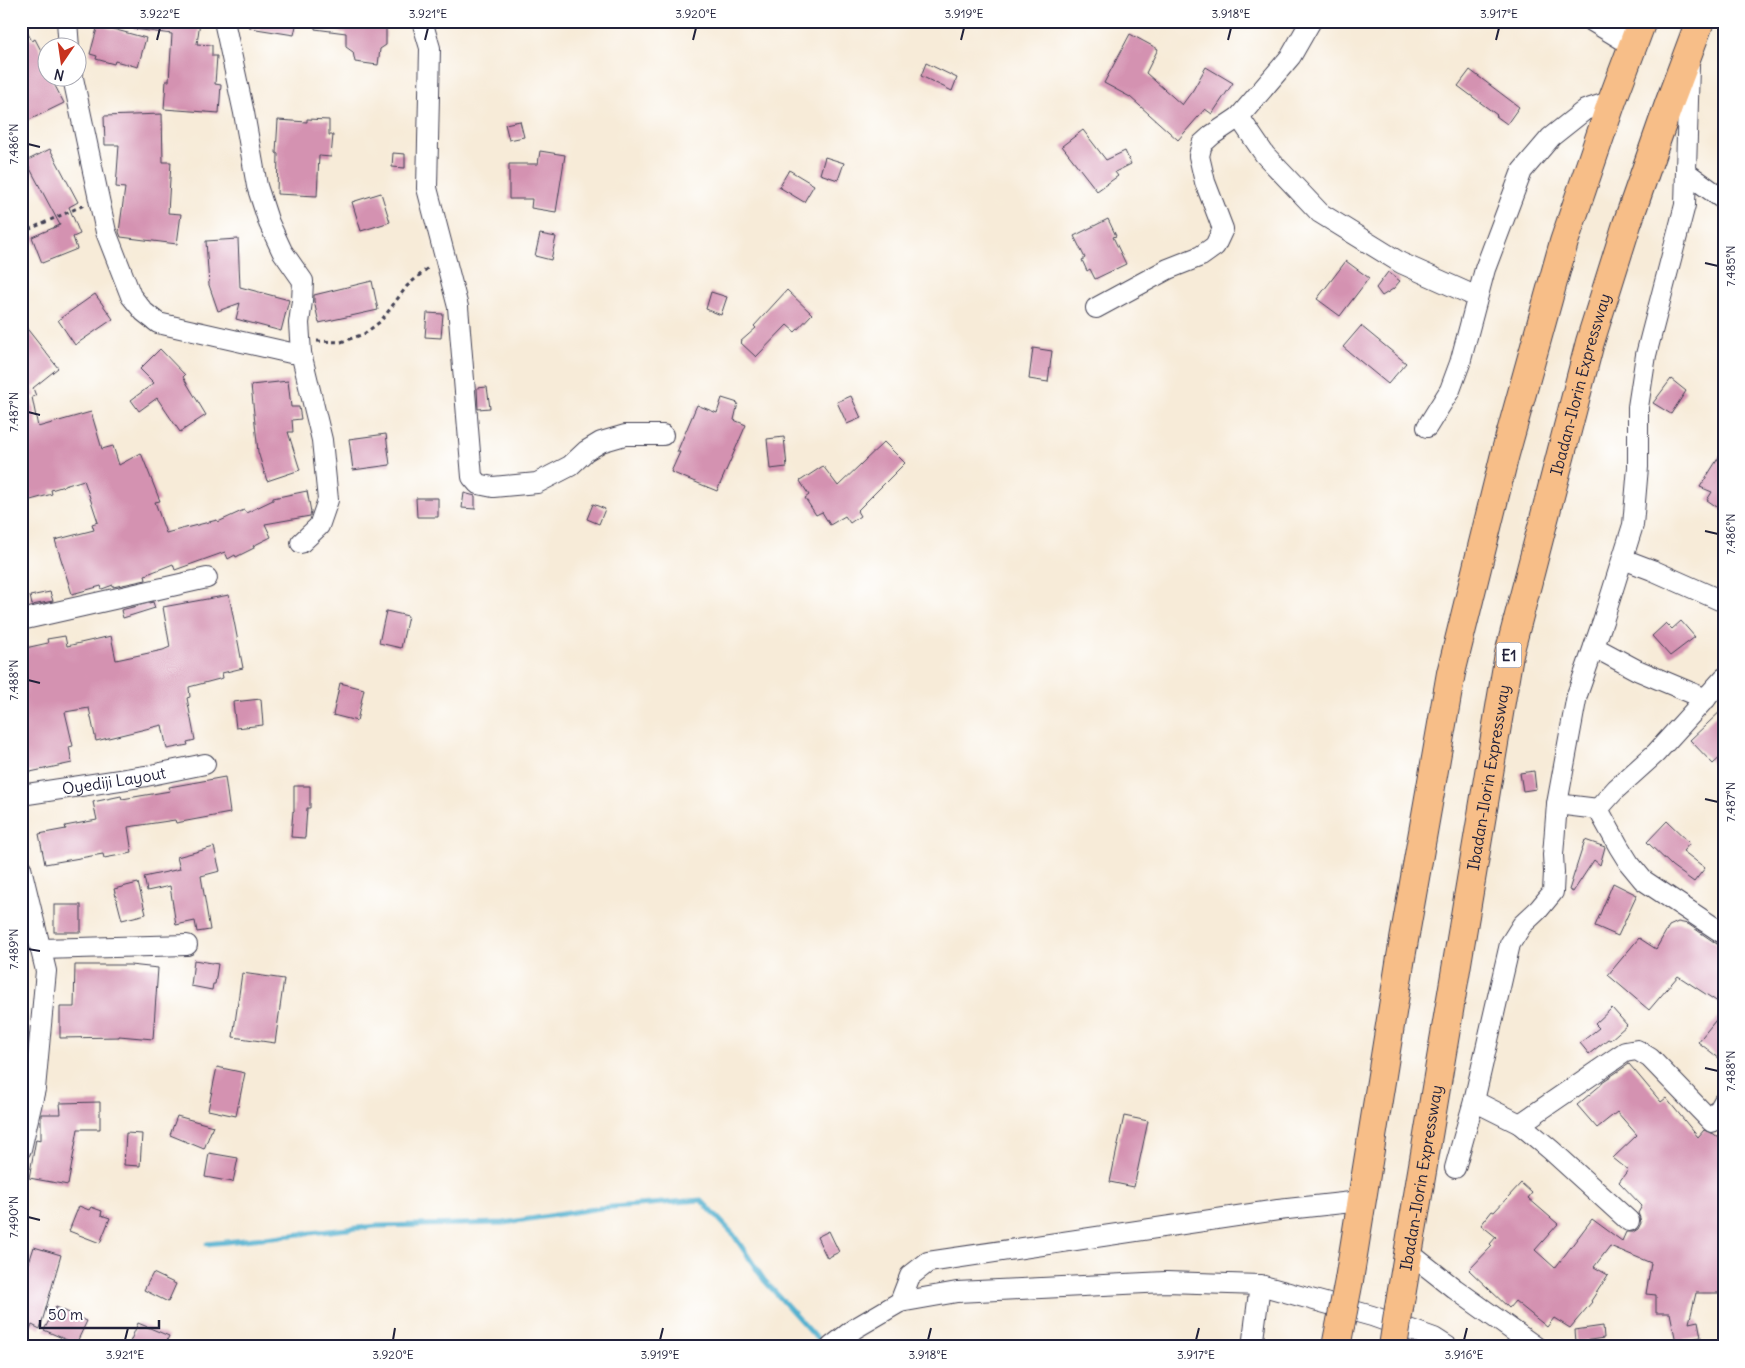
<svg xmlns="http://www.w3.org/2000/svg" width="1745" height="1368" font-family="Delius,sans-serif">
<rect width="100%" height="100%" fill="#fff"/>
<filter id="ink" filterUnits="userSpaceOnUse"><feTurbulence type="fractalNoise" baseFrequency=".02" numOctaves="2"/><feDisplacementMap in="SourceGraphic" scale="10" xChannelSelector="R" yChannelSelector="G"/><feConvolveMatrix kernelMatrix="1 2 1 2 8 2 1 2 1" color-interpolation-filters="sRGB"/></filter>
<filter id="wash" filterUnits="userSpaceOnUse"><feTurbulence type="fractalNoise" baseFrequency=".0096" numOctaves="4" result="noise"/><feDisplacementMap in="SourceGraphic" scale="20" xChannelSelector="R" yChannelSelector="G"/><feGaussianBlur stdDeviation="1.12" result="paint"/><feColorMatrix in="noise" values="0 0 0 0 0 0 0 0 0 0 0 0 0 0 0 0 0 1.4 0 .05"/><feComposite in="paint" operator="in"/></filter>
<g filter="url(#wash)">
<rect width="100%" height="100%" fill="#f7ebd8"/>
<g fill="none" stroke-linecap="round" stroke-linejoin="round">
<!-- stream -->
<path stroke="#4fafce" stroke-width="5" d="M207,1244L376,1226L504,1223L600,1208L701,1200L733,1234L764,1280L822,1344"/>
</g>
<g id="blocks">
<!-- building -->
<g fill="#d492b1">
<path d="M21,21L32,41L35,39L48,64V78H51L64,103L21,124Z"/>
<path d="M134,21H200L197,44L212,45V56H217L215,84L221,85L219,113L164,109L166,81H169L172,34L134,29Z"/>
<path d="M250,21H297L294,35L250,28Z"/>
<path d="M315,21H386V45L380,49L378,65L355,62L353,52L346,47V33L315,29Z"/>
<path d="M98,25L146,38L138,67L115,61L114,64L96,59L97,56L90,54Z"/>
<path d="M1130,34L1158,49L1146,73L1182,105L1193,90L1206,67L1233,83L1212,114L1205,109L1178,140L1130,97L1104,83Z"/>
<path d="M926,63L957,78L952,91L921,76Z"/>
<path d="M1470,70L1519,107L1507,124L1496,116L1497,115L1458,86Z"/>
<path d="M162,114L163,162H171L168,213L181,214L177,244L121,237L119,232L125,188L116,187L119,145H105L104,116Z"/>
<path d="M307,119L329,120V135H333L331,157L319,156L317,196L277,194L278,154L276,153L278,120L307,122Z"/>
<path d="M520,121L524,137L509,140L505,124Z"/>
<path d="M1083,130L1106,160L1125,151L1131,164L1115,172L1118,176L1097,191L1062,146Z"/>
<path d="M50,149L78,202L69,207L80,234L73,237L77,249L42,263L32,237L60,225L26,161Z"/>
<path d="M540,151L565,155L556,212L531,208L532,199H509V164H538Z"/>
<path d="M393,153L405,154V168L392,167Z"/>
<path d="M825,157L844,163L838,180L820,174Z"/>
<path d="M789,170L814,185L804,202L779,187Z"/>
<path d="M381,193L390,222L361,231L352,202Z"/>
<path d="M1108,219L1116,236L1113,237L1126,264L1095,279L1090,269L1087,271L1082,260L1085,258L1074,236Z"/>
<path d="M540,234L556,237L551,260L535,256Z"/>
<path d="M238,239L240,287L289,300L281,331L236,319L240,303L218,311L209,285L206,241Z"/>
<path d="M1346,261L1369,278L1340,316L1317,299Z"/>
<path d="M1388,272L1400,281L1393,289L1382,296L1376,288Z"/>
<path d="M372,281L378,310L319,323L314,301V295Z"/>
<path d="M787,290L812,314L795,332L787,325L756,357L740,342L756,328L754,326Z"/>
<path d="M711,292L727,297L721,315L706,309Z"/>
<path d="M95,294L113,319L75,345L58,320Z"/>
<path d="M427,313L443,314L441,338L425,337Z"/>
<path d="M21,321L58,368L33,388L36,396L32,397L38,427L91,412L102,449L113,446L119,465L141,453L160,501L155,502L166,533L217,520L218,522L244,510L246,513L273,500V498L307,491L311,512L310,516L265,524L271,537L253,546L254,548L236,557L235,555L228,559L225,552L175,570L173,564L145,575L146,580L113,587V585L102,589L101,586L72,594L55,540L94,530L92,524L98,522L84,480L51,490L52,494L27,501L21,482Z"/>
<path d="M1361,326L1406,363L1388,384L1343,347Z"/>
<path d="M1033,348L1052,351L1048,382L1029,379Z"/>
<path d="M160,349L185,375L183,377L206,415L180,432L157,398L139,411L131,400L154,383L140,369Z"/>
<path d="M1671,379L1686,391L1671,414L1653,403Z"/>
<path d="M288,381L291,407H299L301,419L292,420L293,432H288L300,470L267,481L258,452L251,385Z"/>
<path d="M487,387L490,408L478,409L477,388Z"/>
<path d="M851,396L861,418L847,424L837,402Z"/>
<path d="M722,398L738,403L734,420L746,425L717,491L671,472L680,452H677L697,405L717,413Z"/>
<path d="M386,434L390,465L353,470L349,439Z"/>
<path d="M784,437L787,467L770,469L767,439Z"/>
<path d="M884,442L905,463L857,511L860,516L850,523L845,516L830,525L822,512L816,515L805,498L809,495L800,481L823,466L838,486Z"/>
<path d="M1724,449V512L1707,500L1712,492L1700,487Z"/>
<path d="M464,493L475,496V509L462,508Z"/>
<path d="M416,498H438V517H417Z"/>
<path d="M593,504L605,509L599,524L587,519Z"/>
<path d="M50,592L53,601L32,605L30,596Z"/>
<path d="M229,595L243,668L222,673L223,678L189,687L190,697L187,698L195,740L187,742L188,745L167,749L162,725L96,741L89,708L65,712L73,746L69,747L72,763L21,774V649L48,643L47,639L65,636L67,646L111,636L116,660L163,650L170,647L163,607Z"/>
<path d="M153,602L155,608L123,618L121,610Z"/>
<path d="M386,611L408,616L401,648L379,643Z"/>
<path d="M1681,621L1695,637L1670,656L1652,636L1666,623L1672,629Z"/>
<path d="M340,683L364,689L357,721L333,715Z"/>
<path d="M261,699L263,725L236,728L233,702Z"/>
<path d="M1724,708V754L1713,764L1690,740Z"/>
<path d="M1534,771L1536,789L1523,791L1520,773Z"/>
<path d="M225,777L230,813L176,823L175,820L128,827L132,853L104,858L103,854L45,864L39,834L66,829L65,826L97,820L93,802L121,796L122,799L170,791L169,787Z"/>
<path d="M294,786H310V808H307L305,838L291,837L293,811L294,812Z"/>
<path d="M1667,821L1690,843L1683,851L1705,868L1694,882L1672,866L1647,842Z"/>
<path d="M1585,840L1605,847L1600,865L1594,860L1573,892L1569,890Z"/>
<path d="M214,847L220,871L201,876L210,930L197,932L195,921L176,925L170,886L147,891L144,877L180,869L177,857Z"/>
<path d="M138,883L146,914L122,920L114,889Z"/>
<path d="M1613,883L1637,895L1618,936L1595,926Z"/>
<rect x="54" y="905" width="27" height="27"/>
<path d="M1678,922L1688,924L1717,944L1724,946V1006L1678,976L1649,1010L1608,975L1639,938L1656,949L1669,926Z"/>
<path d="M194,960L218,964L215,984H213L212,990L191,986Z"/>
<path d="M75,965H130L158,968L153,1039L119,1036V1037L60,1038V1007H74Z"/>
<path d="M242,973L284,979L275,1043L233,1037Z"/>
<path d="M1612,1008L1627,1025L1610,1040L1608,1039L1589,1054L1580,1043L1599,1028L1595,1024Z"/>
<path d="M1724,1010V1062L1698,1042Z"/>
<path d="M1629,1064L1661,1102L1666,1098L1698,1137L1704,1130L1714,1134L1724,1142V1293H1696L1689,1323L1698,1321L1701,1337L1676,1342L1670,1313H1656V1295L1646,1294L1651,1263L1610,1246L1594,1267L1608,1275L1591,1301L1592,1302L1570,1328L1554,1318L1547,1327L1515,1301L1509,1308L1469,1270L1492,1246L1490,1244L1496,1237L1481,1225L1492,1211L1494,1212L1521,1183L1532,1193L1528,1198L1558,1224L1535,1250L1555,1268L1592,1219L1622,1241L1626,1232H1633L1638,1229L1641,1223L1640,1218L1638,1213L1642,1206L1619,1182L1628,1170L1613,1158L1637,1135L1617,1112L1597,1128L1577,1105L1602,1084V1082Z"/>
<path d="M217,1067L245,1073L236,1116L208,1110Z"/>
<path d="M100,1102V1129H78L68,1185L29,1178L36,1139L41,1140V1114H61L60,1103Z"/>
<path d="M177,1116L213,1126L204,1149L170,1135Z"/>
<path d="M1124,1116L1148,1121L1134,1187L1110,1182Z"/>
<path d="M126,1133L142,1134L140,1166L124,1165Z"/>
<path d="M209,1153L238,1158L233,1182L205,1177Z"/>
<path d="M79,1206L89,1210L91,1207L102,1211L101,1215L110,1218L100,1243L69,1231Z"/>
<path d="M829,1231L839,1252L827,1258L817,1237Z"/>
<path d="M34,1247L61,1255L40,1329L32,1325L21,1346V1287Z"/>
<path d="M153,1273L176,1284L168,1302L144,1290Z"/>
<path d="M56,1307L87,1321L76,1344L44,1330Z"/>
<path d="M138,1323L169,1336L164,1347H128Z"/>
<path d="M1603,1326L1604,1338L1576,1342L1575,1330Z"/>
</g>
</g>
</g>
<g filter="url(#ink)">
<use href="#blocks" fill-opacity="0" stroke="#424053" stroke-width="1"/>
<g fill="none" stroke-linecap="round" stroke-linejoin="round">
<!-- minor casing -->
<g stroke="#424053" stroke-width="22">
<g id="minor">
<path d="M67,21L69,48"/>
<path d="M224,21L244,113L257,186L269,223L282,251L303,281L302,301L299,323L301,353L322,440L328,500L319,526L301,543"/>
<path d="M422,21L430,48L427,188L458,307L472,477L478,484L493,487L537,483L570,466L586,451L601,442L625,435H663"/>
<path d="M1592,21L1633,46"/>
<path d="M73,78L106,232L131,296L144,312L158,323L291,353H301"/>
<path d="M1239,117L1265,155L1320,213L1401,263L1477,297"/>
<path d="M1687,173L1724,200"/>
<path d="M1096,308L1168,269L1201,256L1215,246L1223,229L1205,182L1199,156L1202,144L1212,135L1239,117L1291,56L1311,21"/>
<path d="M1427,427L1450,390L1460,363L1485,269L1522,171L1551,137L1585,110L1612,101"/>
<path d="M1623,559L1652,570L1724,602"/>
<path d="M21,620L207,578"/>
<path d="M1594,647L1637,670L1706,699"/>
<path id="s1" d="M21,795L146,776L205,764"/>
<path d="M1557,804L1598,809L1616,789L1656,753L1724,678"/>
<path d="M1598,809L1619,847L1629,863L1643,880L1724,934"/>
<path d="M21,868L46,971L35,1089L21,1149"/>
<path d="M41,949L187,945"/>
<path d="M1474,1101L1520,1124L1551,1150L1629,1221"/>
<path d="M1520,1124L1625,1052L1637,1050L1650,1058L1712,1122L1724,1101"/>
<path d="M1455,1168L1474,1101L1510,944L1522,925L1539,909L1553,892L1554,872L1553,855L1557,804L1577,695L1603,621L1633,525L1638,467V407L1646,355L1685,205L1689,66"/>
<path d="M1408,1252L1455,1289L1536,1347"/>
<path d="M900,1302L910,1276L928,1262L1278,1210L1361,1201"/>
<path d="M831,1347L854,1329L900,1302L957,1292L1166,1282L1260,1285L1372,1316L1434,1338L1448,1347"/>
<path d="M1252,1347L1260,1285"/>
</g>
</g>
<!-- highway casing -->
<g stroke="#424053" stroke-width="30">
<g id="highway">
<path d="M1349,1280L1401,957L1451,673L1505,454L1564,242L1612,101L1642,21"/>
<path id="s2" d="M1399,1308L1509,654L1590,342L1627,224L1669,104L1700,21"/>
</g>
</g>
<!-- path -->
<g stroke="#424053" stroke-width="3" stroke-dasharray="4 4" stroke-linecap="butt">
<path d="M21,233L84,205"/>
<path d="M317,341L341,342L364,334L381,321L407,286L430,266"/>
</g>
<!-- minor -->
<use href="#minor" stroke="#fff" stroke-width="20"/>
<!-- highway -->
<use href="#highway" stroke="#f7be88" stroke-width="28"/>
<!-- highway-bridge casing -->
<g stroke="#424053" stroke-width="30" stroke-linecap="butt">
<g id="highway-bridge">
<path d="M1336,1347L1349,1280"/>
<path d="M1393,1347L1399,1308"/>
</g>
</g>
<!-- highway-bridge -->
<use href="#highway-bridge" stroke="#f7be88" stroke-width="28"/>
</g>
</g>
<!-- ticks -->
<path fill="none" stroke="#22223b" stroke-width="2" d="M157,40L160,28M425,40L428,28M693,40L696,28M961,40L964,28M1228,40L1231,28M1496,40L1499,28M28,144L40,147M1705,263L1718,266M28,412L40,415M1705,531L1718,534M28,680L40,683M1705,799L1718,802M28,949L40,951M1705,1068L1718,1071M28,1217L40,1220M125,1340L128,1328M393,1340L395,1328M660,1340L663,1328M928,1340L931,1328M1196,1340L1199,1328M1464,1340L1467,1328"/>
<g text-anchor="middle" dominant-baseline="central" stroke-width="4" stroke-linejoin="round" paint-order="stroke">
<!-- shield labels -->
<rect fill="#fff" stroke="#646476" stroke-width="1" x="1496.5" y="642.5" width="25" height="25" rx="4"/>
<g font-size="15" font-weight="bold" fill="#22223b">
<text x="1509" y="655">E1</text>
</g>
<!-- street labels -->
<g font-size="16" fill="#22223b" stroke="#fff">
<text stroke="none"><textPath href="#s2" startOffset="942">Ibadan-Ilorin Expressway</textPath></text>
<text stroke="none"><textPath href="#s2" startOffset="538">Ibadan-Ilorin Expressway</textPath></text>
<text stroke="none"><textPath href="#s1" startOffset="94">Oyediji Layout</textPath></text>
<text stroke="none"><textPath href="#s2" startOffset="132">Ibadan-Ilorin Expressway</textPath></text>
</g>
</g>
<!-- margin -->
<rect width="1745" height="1368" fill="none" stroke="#fff" stroke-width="55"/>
<!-- north arrow -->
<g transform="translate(62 62) rotate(193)"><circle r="24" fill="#ffffff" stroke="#a7a7b1"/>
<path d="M0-4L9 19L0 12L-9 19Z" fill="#c8321e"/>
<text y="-8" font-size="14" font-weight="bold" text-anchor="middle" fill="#22223b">N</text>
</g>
<!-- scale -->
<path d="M40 1320v8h119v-8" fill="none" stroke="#22223b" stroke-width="2.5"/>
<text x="48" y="1320" font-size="15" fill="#22223b" stroke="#ffffff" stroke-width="4" paint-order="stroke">50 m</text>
<rect x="28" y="28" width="1690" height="1312" fill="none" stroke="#22223b" stroke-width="2"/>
<g font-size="12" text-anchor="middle" fill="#22223b">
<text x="160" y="18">3.922°E</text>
<text x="428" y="18">3.921°E</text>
<text x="696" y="18">3.920°E</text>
<text x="964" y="18">3.919°E</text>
<text x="1231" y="18">3.918°E</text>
<text x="1499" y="18">3.917°E</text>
<text transform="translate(14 144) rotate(-90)" y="4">7.486°N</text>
<text transform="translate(1731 266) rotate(-90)" y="4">7.485°N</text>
<text transform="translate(14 412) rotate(-90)" y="4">7.487°N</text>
<text transform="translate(1731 534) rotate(-90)" y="4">7.486°N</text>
<text transform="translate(14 680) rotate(-90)" y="4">7.488°N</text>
<text transform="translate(1731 802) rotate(-90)" y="4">7.487°N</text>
<text transform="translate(14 949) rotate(-90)" y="4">7.489°N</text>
<text transform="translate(1731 1071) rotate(-90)" y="4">7.488°N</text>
<text transform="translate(14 1217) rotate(-90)" y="4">7.490°N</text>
<text x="125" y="1359">3.921°E</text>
<text x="393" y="1359">3.920°E</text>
<text x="660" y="1359">3.919°E</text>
<text x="928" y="1359">3.918°E</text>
<text x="1196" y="1359">3.917°E</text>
<text x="1464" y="1359">3.916°E</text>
</g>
</svg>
